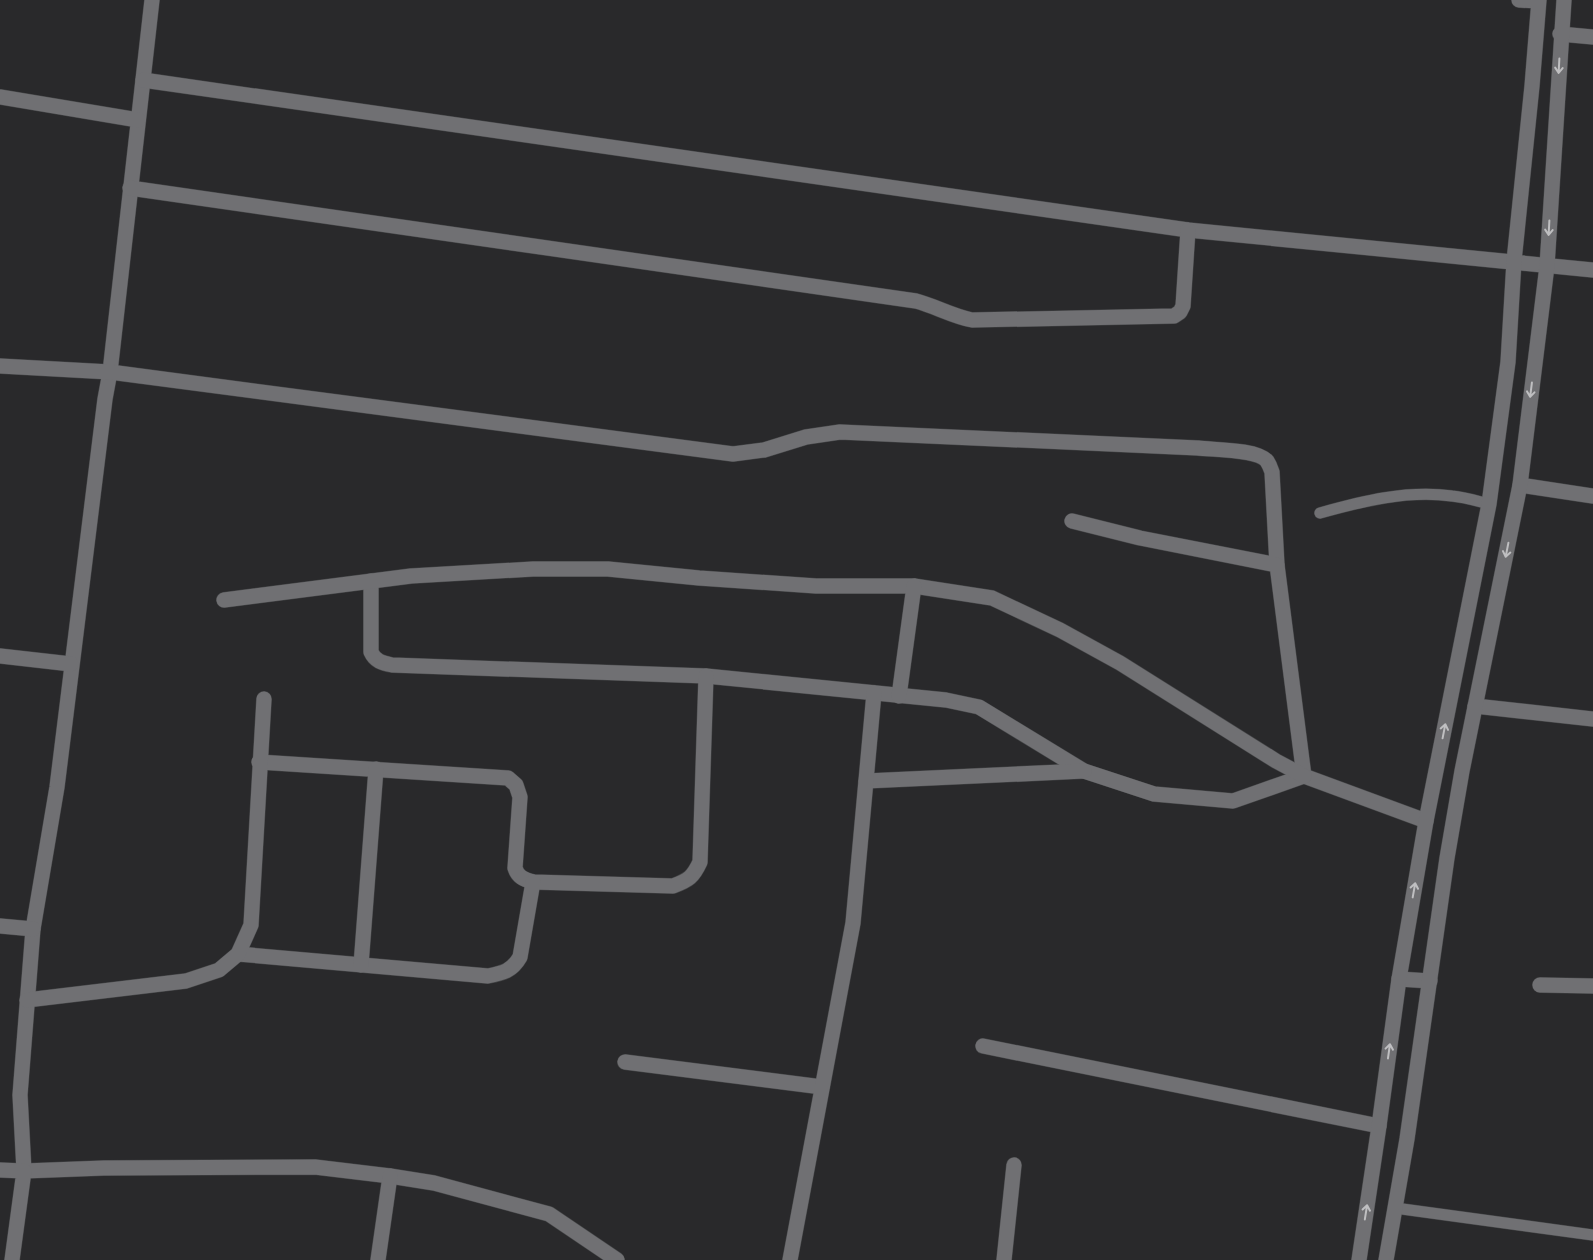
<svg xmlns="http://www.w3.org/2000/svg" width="1593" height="1260" font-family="'Asap Condensed',sans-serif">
<rect width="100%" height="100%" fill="#29292b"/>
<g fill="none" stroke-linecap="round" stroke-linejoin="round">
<!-- lane casing -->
<g stroke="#454648" stroke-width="12">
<g id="lane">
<path d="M1320,513C1363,501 1407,490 1452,496C1464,497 1477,501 1489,504"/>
<path d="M1395,1208L1593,1235"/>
</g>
</g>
<!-- street casing -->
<g stroke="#454648" stroke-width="16">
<g id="street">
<path d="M152,0L110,372L105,399L57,787L33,929L20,1095L24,1171L104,1168L315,1167L390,1176L434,1183L549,1214L617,1260"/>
<path d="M1519,0L1538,1"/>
<path d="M1560,34L1593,37"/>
<path d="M143,80L1188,230L1593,270"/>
<path d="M0,97L138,120"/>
<path d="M130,188L916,301C935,306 952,316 972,320L1174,316L1180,312L1183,306L1188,230"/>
<path d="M0,366L110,372L733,454L764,450L806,437L840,432L1198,448C1214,450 1257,449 1267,461C1269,464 1271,469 1272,472L1277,565"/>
<path d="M1520,485L1593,496"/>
<path d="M1072,521L1140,538L1277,565L1304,776L1426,821"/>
<path d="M371,581V652C375,661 382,663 392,665L706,676L946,700L979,707L1084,771L1154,794L1233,801L1304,776"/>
<path d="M224,600L411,576L533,569H608L699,578L816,586H914L992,598L1060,630L1120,663L1276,761L1304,776"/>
<path d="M0,656L71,664"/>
<path d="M899,696L914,586"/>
<path d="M1475,706L1593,719"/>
<path d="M259,762L508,778L516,785L520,797L515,868C518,877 523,879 533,882L673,886C689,880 693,877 700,862L706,676"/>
<path d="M866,781L1084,771"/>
<path d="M0,926L33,929"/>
<path d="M238,954L488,976C503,973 512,971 520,957L533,882"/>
<path d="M361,965L376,769"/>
<path d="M1540,985L1593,986"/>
<path d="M27,1000L186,981L219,970L238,954L251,925L264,699"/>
<path d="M983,1046L1379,1126"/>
<path d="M625,1062L822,1087"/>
<path d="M0,1170L24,1171L12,1260"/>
<path d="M378,1260L390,1176"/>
<path d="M790,1260L853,923L874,693"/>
<path d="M1004,1260L1014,1165"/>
</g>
</g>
<!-- secondary casing -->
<g stroke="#454648" stroke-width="16">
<g id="secondary">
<path d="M1399,979L1430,981"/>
<path d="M1359,1260L1379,1126L1399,979L1426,821L1489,504L1508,362L1514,261L1532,86L1539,0"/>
<path d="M1386,1260L1407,1139L1447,858L1462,771L1520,485L1547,266L1564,0"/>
</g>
</g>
<!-- lane -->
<use href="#lane" stroke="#707073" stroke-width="11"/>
<!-- street -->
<use href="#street" stroke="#707073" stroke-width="15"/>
<!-- secondary -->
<use href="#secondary" stroke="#707073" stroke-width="15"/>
</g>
<!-- one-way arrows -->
<defs><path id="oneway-shaft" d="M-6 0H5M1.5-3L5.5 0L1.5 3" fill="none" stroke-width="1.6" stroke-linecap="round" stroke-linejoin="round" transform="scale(1.25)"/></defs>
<g stroke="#bfbfc1">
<use href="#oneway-shaft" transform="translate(1559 66) rotate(93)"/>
<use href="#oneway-shaft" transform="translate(1549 228) rotate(93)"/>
<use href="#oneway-shaft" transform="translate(1531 390) rotate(97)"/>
<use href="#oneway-shaft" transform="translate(1507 550) rotate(101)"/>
<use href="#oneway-shaft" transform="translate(1444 731) rotate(-79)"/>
<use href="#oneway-shaft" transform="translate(1414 890) rotate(-80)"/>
<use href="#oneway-shaft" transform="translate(1389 1051) rotate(-82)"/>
<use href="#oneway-shaft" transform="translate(1366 1212) rotate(-81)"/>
</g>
</svg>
